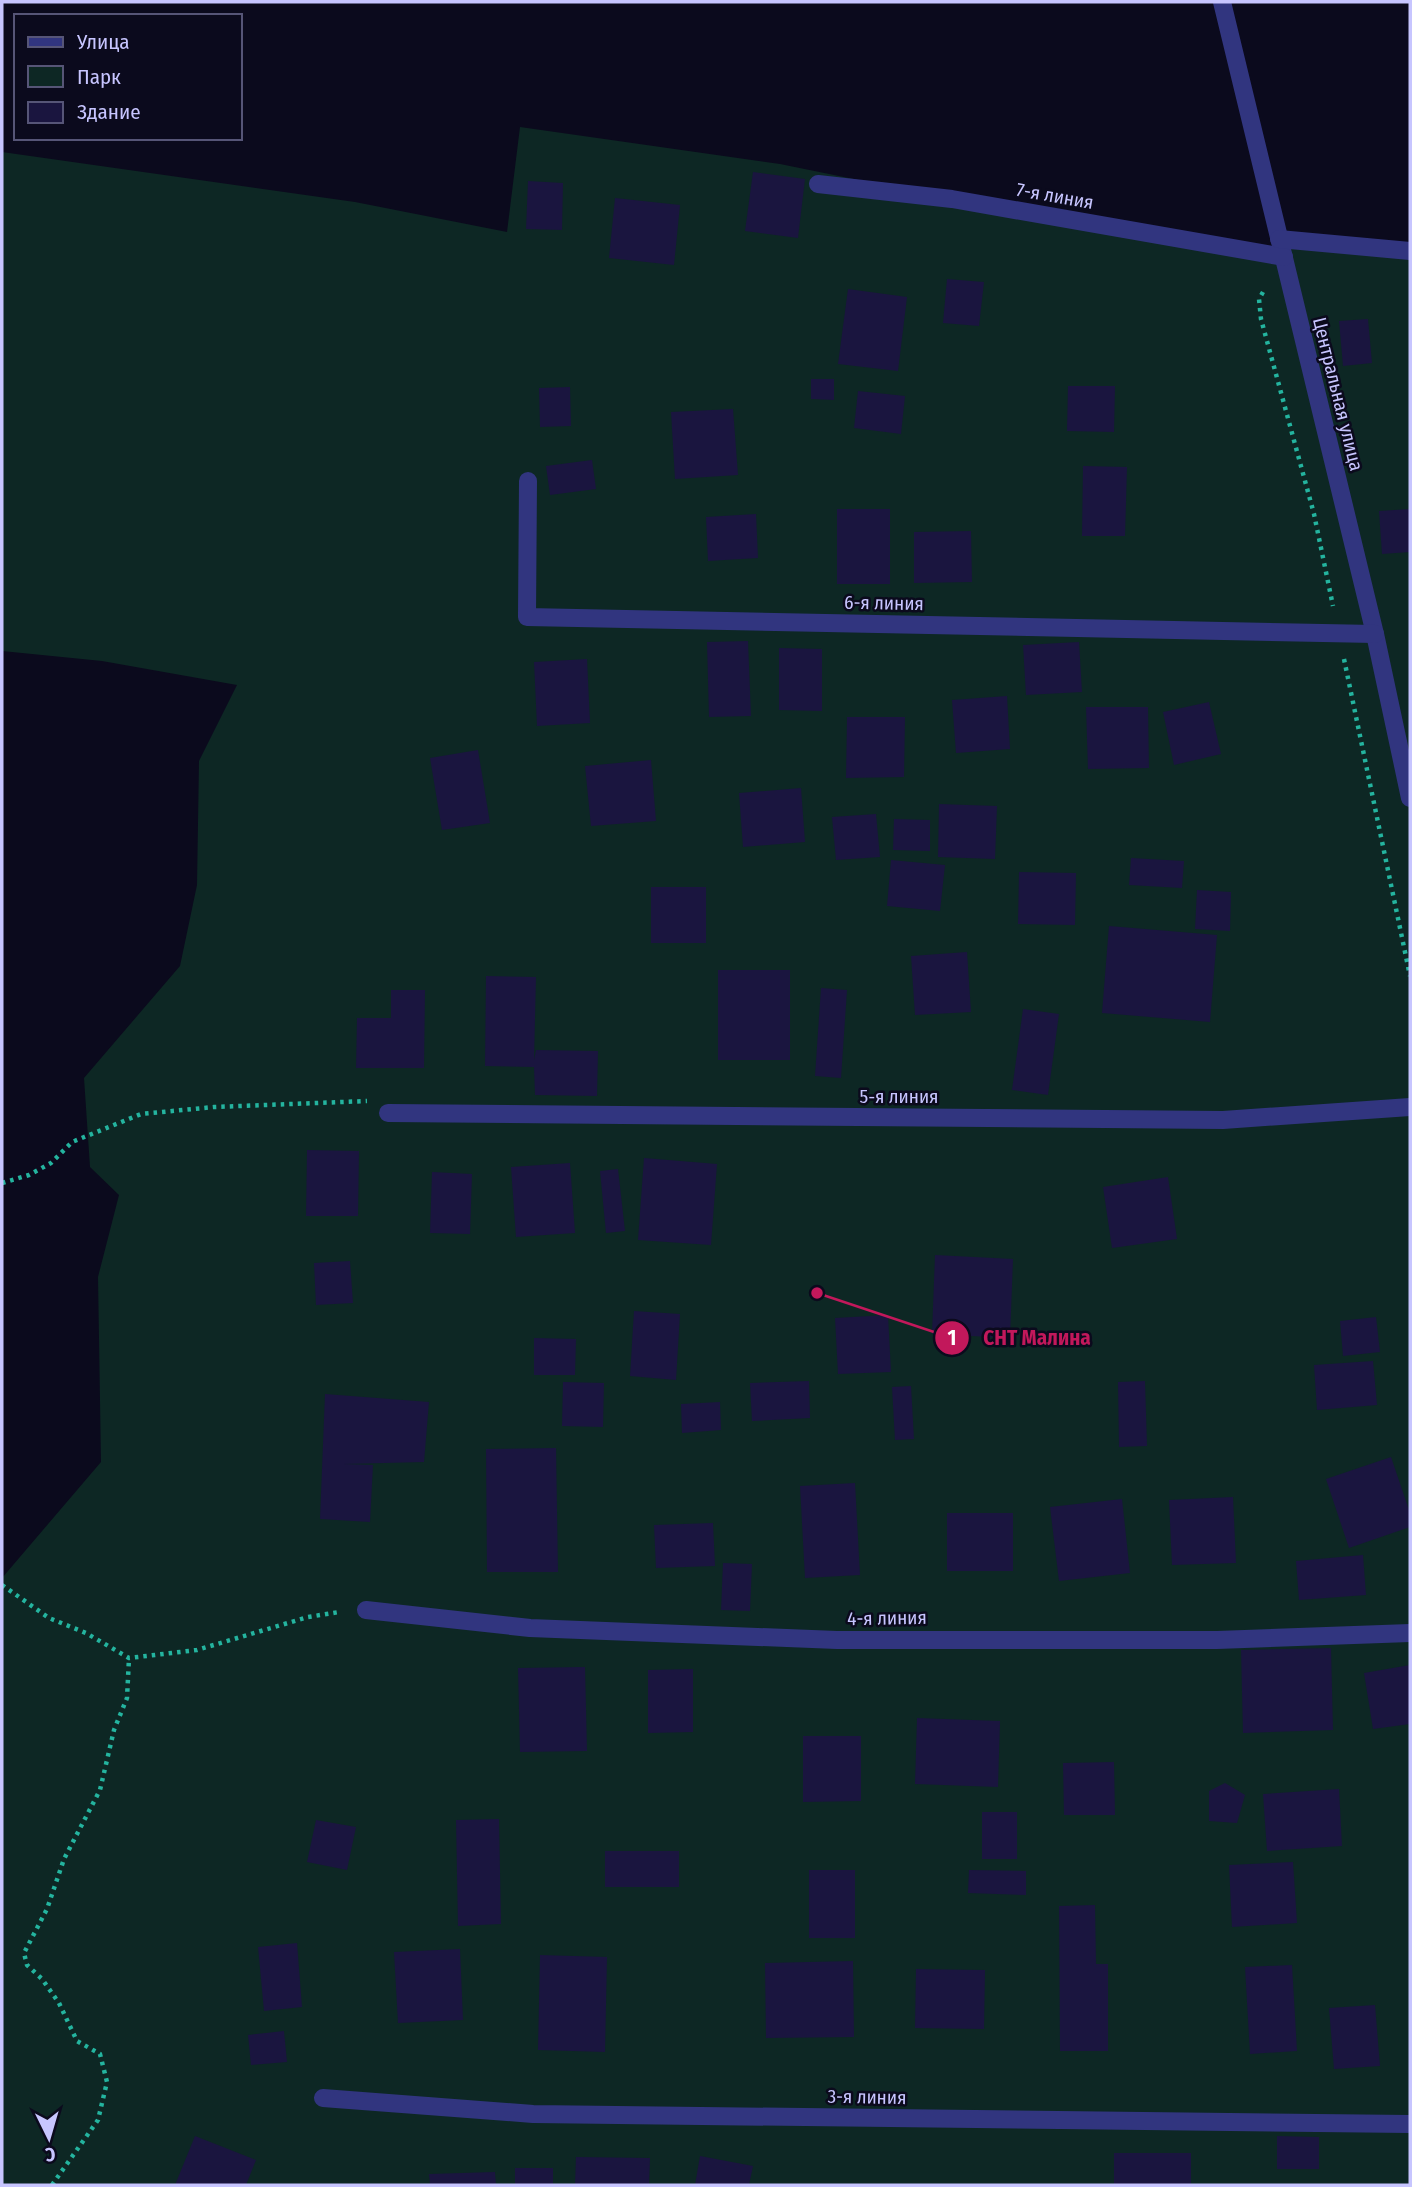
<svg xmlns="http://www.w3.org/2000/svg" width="1412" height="2187" font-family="'Fira Sans Condensed',sans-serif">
<rect width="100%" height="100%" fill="#0b0a1d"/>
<!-- green -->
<path fill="#0d2724" d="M520,127L780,164L952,199L1270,255L1295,240L1410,251V2185H2V1578L101,1462L98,1277L119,1195L90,1167L84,1078L180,966L197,885L199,761L237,685L102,661L2,651V152L355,202L507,232Z"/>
<!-- building -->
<g fill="#1a153f">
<path d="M753,172L805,179L798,238L745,231Z"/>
<path d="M528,181L563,183L562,230L526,229Z"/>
<path d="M615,198L680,205L674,265L609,258Z"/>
<path d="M947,279L984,282L979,326L943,323Z"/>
<path d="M848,289L907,297L898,371L838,364Z"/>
<path d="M1368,319L1372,363L1343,366L1339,321Z"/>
<path d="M811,379H834V400L811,399Z"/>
<path d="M1068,386H1115L1114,432L1067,431Z"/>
<path d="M570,387L571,426L540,427L539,388Z"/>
<path d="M858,391L905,396L901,434L854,428Z"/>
<path d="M733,409L738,475L675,479L671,412Z"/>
<path d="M592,460L596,489L550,495L546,466Z"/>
<path d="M1083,466L1127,467L1125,536H1082Z"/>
<rect x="837" y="509" width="53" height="75"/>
<path d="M1410,509V552L1382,554L1379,511Z"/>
<path d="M756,514L758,558L708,561L706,517Z"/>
<path d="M971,531L972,582L914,583V532Z"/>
<path d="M748,641L751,716L709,717L707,642Z"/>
<path d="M1079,642L1082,692L1026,695L1023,645Z"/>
<path d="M779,648L822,649V711L779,710Z"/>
<path d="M587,659L590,723L537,726L534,662Z"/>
<path d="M1007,696L1010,749L956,753L952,700Z"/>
<path d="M1209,702L1221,754L1174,765L1163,712Z"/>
<path d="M1086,707H1148L1149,768L1088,769Z"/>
<path d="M847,717H905L904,777L846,778Z"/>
<path d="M478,750L490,823L442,830L430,758Z"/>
<path d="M651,760L656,821L591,826L585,766Z"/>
<path d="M801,788L805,842L743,847L739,793Z"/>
<path d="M939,804L997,806L995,859L938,857Z"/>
<path d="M876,814L880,857L836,860L832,817Z"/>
<path d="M894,819L930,820V851L893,850Z"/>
<path d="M1131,858L1184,861L1182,888L1129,885Z"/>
<path d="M891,860L945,865L940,911L887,906Z"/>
<path d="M1019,872L1076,873L1075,925L1018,924Z"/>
<rect x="651" y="887" width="55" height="56"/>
<path d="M1197,890L1231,892L1230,931L1195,929Z"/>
<path d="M1109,926L1217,935L1210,1022L1102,1013Z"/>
<path d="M967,952L971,1012L915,1015L911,956Z"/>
<rect x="718" y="970" width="72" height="90"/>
<path d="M486,976L536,977L534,1060L536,1050L598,1051L597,1096L535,1095L534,1067L485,1066Z"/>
<path d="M821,988L847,990L841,1078L815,1076Z"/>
<path d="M391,990H425L424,1068H356L357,1018H391Z"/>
<path d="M1023,1009L1059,1014L1048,1095L1012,1090Z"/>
<path d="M307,1150L359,1151L358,1216H306Z"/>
<path d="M644,1158L717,1164L711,1245L638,1240Z"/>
<path d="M570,1163L575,1233L516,1237L511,1167Z"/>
<path d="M618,1169L625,1231L606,1233L600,1171Z"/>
<path d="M432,1172L472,1174L470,1234L430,1233Z"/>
<path d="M1168,1177L1177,1239L1112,1248L1103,1187Z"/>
<path d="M935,1255L1013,1259L1010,1338L932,1334Z"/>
<path d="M350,1261L353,1303L316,1305L314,1263Z"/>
<path d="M634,1311L680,1314L676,1380L630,1376Z"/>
<path d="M888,1315L891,1372L838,1374L835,1318Z"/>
<path d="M1376,1317L1380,1352L1343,1356L1340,1321Z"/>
<path d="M534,1338L576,1339L575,1375H534Z"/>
<path d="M1373,1361L1377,1405L1317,1410L1314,1365Z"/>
<path d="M809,1381L810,1418L752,1421L750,1383Z"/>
<path d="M1145,1381L1147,1446L1119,1447L1118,1382Z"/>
<path d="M563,1382L604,1383L603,1427L562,1426Z"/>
<path d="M911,1386L914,1439L895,1440L892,1387Z"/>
<path d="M325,1394L429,1402L424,1462L344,1464L373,1465L370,1522L320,1519Z"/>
<path d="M720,1402L721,1430L682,1433L681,1404Z"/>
<path d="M556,1448L558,1572H487L486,1449Z"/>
<path d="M1391,1457L1410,1513V1527L1349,1548L1326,1479Z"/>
<path d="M855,1483L860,1575L805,1578L800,1486Z"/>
<path d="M1233,1497L1236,1563L1172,1565L1169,1500Z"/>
<path d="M1122,1499L1130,1573L1059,1581L1050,1507Z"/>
<rect x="947" y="1513" width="66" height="58"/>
<path d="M713,1523L715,1566L656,1568L654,1525Z"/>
<path d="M1363,1555L1366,1595L1299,1600L1296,1561Z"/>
<path d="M723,1563L752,1564L750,1611L721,1610Z"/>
<path d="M1331,1648L1333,1730L1243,1733L1241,1650Z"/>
<path d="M1410,1665V1724L1373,1729L1364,1673Z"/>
<path d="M585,1667L587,1751L520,1752L518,1668Z"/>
<path d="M693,1669V1732L648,1733V1670Z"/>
<path d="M917,1718L1000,1721L998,1787L915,1784Z"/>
<path d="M803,1736H861V1801L803,1802Z"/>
<path d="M1114,1762L1115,1815H1064L1063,1763Z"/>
<path d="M1225,1783L1245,1795L1237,1823L1209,1821V1791Z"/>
<path d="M1339,1789L1342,1846L1267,1851L1263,1794Z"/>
<rect x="982" y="1812" width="35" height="47"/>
<path d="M499,1819L501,1924L458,1926L456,1820Z"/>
<path d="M316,1820L356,1827L347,1870L307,1862Z"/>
<rect x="605" y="1851" width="74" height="36"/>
<path d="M1293,1862L1297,1923L1232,1927L1229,1865Z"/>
<rect x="809" y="1870" width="46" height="68"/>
<path d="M969,1870L1026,1871V1895L968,1893Z"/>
<path d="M1095,1905L1096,1964H1108V2051H1060L1059,1906Z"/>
<path d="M297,1943L302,2007L264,2011L258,1947Z"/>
<path d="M460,1949L463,2020L398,2023L394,1952Z"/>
<path d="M540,1955L607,1957L605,2052L538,2050Z"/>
<path d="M853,1961L854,2037L766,2038L765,1963Z"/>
<path d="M1292,1965L1297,2051L1250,2054L1245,1967Z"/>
<path d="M916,1969L985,1970L984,2029L915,2028Z"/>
<path d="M1375,2005L1380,2066L1334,2069L1329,2008Z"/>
<path d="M284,2031L287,2062L251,2065L248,2035Z"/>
<path d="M195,2136L256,2160L246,2185H175Z"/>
<path d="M1277,2136L1319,2137V2169H1277Z"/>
<rect x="1114" y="2153" width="77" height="32"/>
<path d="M700,2156L753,2166L749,2185H695Z"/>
<path d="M576,2157L650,2158L649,2185H575Z"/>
<rect x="515" y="2168" width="38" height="17"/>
<path d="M495,2172L496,2185H430L429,2174Z"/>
</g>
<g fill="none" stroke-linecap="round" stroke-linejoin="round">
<!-- path -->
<g stroke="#24b49f" stroke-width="4.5" stroke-dasharray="3.5 5" stroke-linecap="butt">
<path d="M1263,292L1259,299L1261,319L1314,514L1333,606"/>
<path d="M1344,659L1410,976"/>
<path d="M2,1183L29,1175L51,1163L72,1142L141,1114L214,1107L367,1101"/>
<path d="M2,1585L49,1618L86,1633L129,1658L197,1650L308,1617L339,1612"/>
<path d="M52,2185L98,2120L107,2082L100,2054L77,2041L59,2003L42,1979L27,1965L24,1953L47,1909L64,1859L100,1790L114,1730L127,1698L129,1658"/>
</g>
<!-- minor -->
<g stroke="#31357f" stroke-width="18">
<path d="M1222,2L1375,634L1410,798"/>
<path d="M818,184L952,199L1284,257"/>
<path d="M1279,239L1410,251"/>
<path d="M528,481L527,617L1375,634"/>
<path d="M388,1113L1223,1120L1410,1107"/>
<path d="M366,1610L530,1628L837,1640H1217L1410,1633"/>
<path d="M323,2098L533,2114L1410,2124"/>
</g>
</g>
<g text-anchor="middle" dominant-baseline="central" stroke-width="5" stroke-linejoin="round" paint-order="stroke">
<!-- street labels -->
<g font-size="19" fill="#c7c5ff" stroke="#0b0a1d">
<text transform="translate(1055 196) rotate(10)">7-я линия</text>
<text transform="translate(1338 394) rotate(76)">Центральная улица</text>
<text transform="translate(884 603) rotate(1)">6-я линия</text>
<text x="899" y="1096">5-я линия</text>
<text transform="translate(887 1618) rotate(-1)">4-я линия</text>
<text transform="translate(867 2097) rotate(1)">3-я линия</text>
</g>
</g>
<!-- callouts -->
<path fill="none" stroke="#c2185b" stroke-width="2.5" d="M817 1293L952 1338"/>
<g fill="#c2185b" stroke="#0b0a1d" stroke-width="2.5">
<circle cx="817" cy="1293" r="7"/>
<circle cx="952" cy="1338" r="18"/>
</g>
<g font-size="21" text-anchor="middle" font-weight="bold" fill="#fff">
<text x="952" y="1345">1</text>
</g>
<g font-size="21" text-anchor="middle" font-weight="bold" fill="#c2185b" stroke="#0b0a1d" stroke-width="5" stroke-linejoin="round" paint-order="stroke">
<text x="1037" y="1345">СНТ Малина</text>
</g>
<!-- border -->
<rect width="1412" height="2187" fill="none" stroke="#c7c5ff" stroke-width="7"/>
<!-- legend -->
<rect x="14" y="14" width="228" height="126" fill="#0b0a1d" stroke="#565577" stroke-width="2"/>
<rect x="28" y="37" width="35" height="10" fill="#31357f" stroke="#565577" stroke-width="2"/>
<text x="77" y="49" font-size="21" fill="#c7c5ff">Улица</text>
<rect x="28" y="66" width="35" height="21" fill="#0d2724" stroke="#565577" stroke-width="2"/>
<text x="77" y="84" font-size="21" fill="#c7c5ff">Парк</text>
<rect x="28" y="102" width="35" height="21" fill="#1a153f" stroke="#565577" stroke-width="2"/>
<text x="77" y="119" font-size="21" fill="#c7c5ff">Здание</text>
<!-- north arrow -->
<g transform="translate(49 2138) rotate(175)" stroke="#0b0a1d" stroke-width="5" paint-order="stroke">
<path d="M0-5L12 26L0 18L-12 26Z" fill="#c7c5ff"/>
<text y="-10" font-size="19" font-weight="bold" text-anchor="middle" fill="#c7c5ff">С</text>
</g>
</svg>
